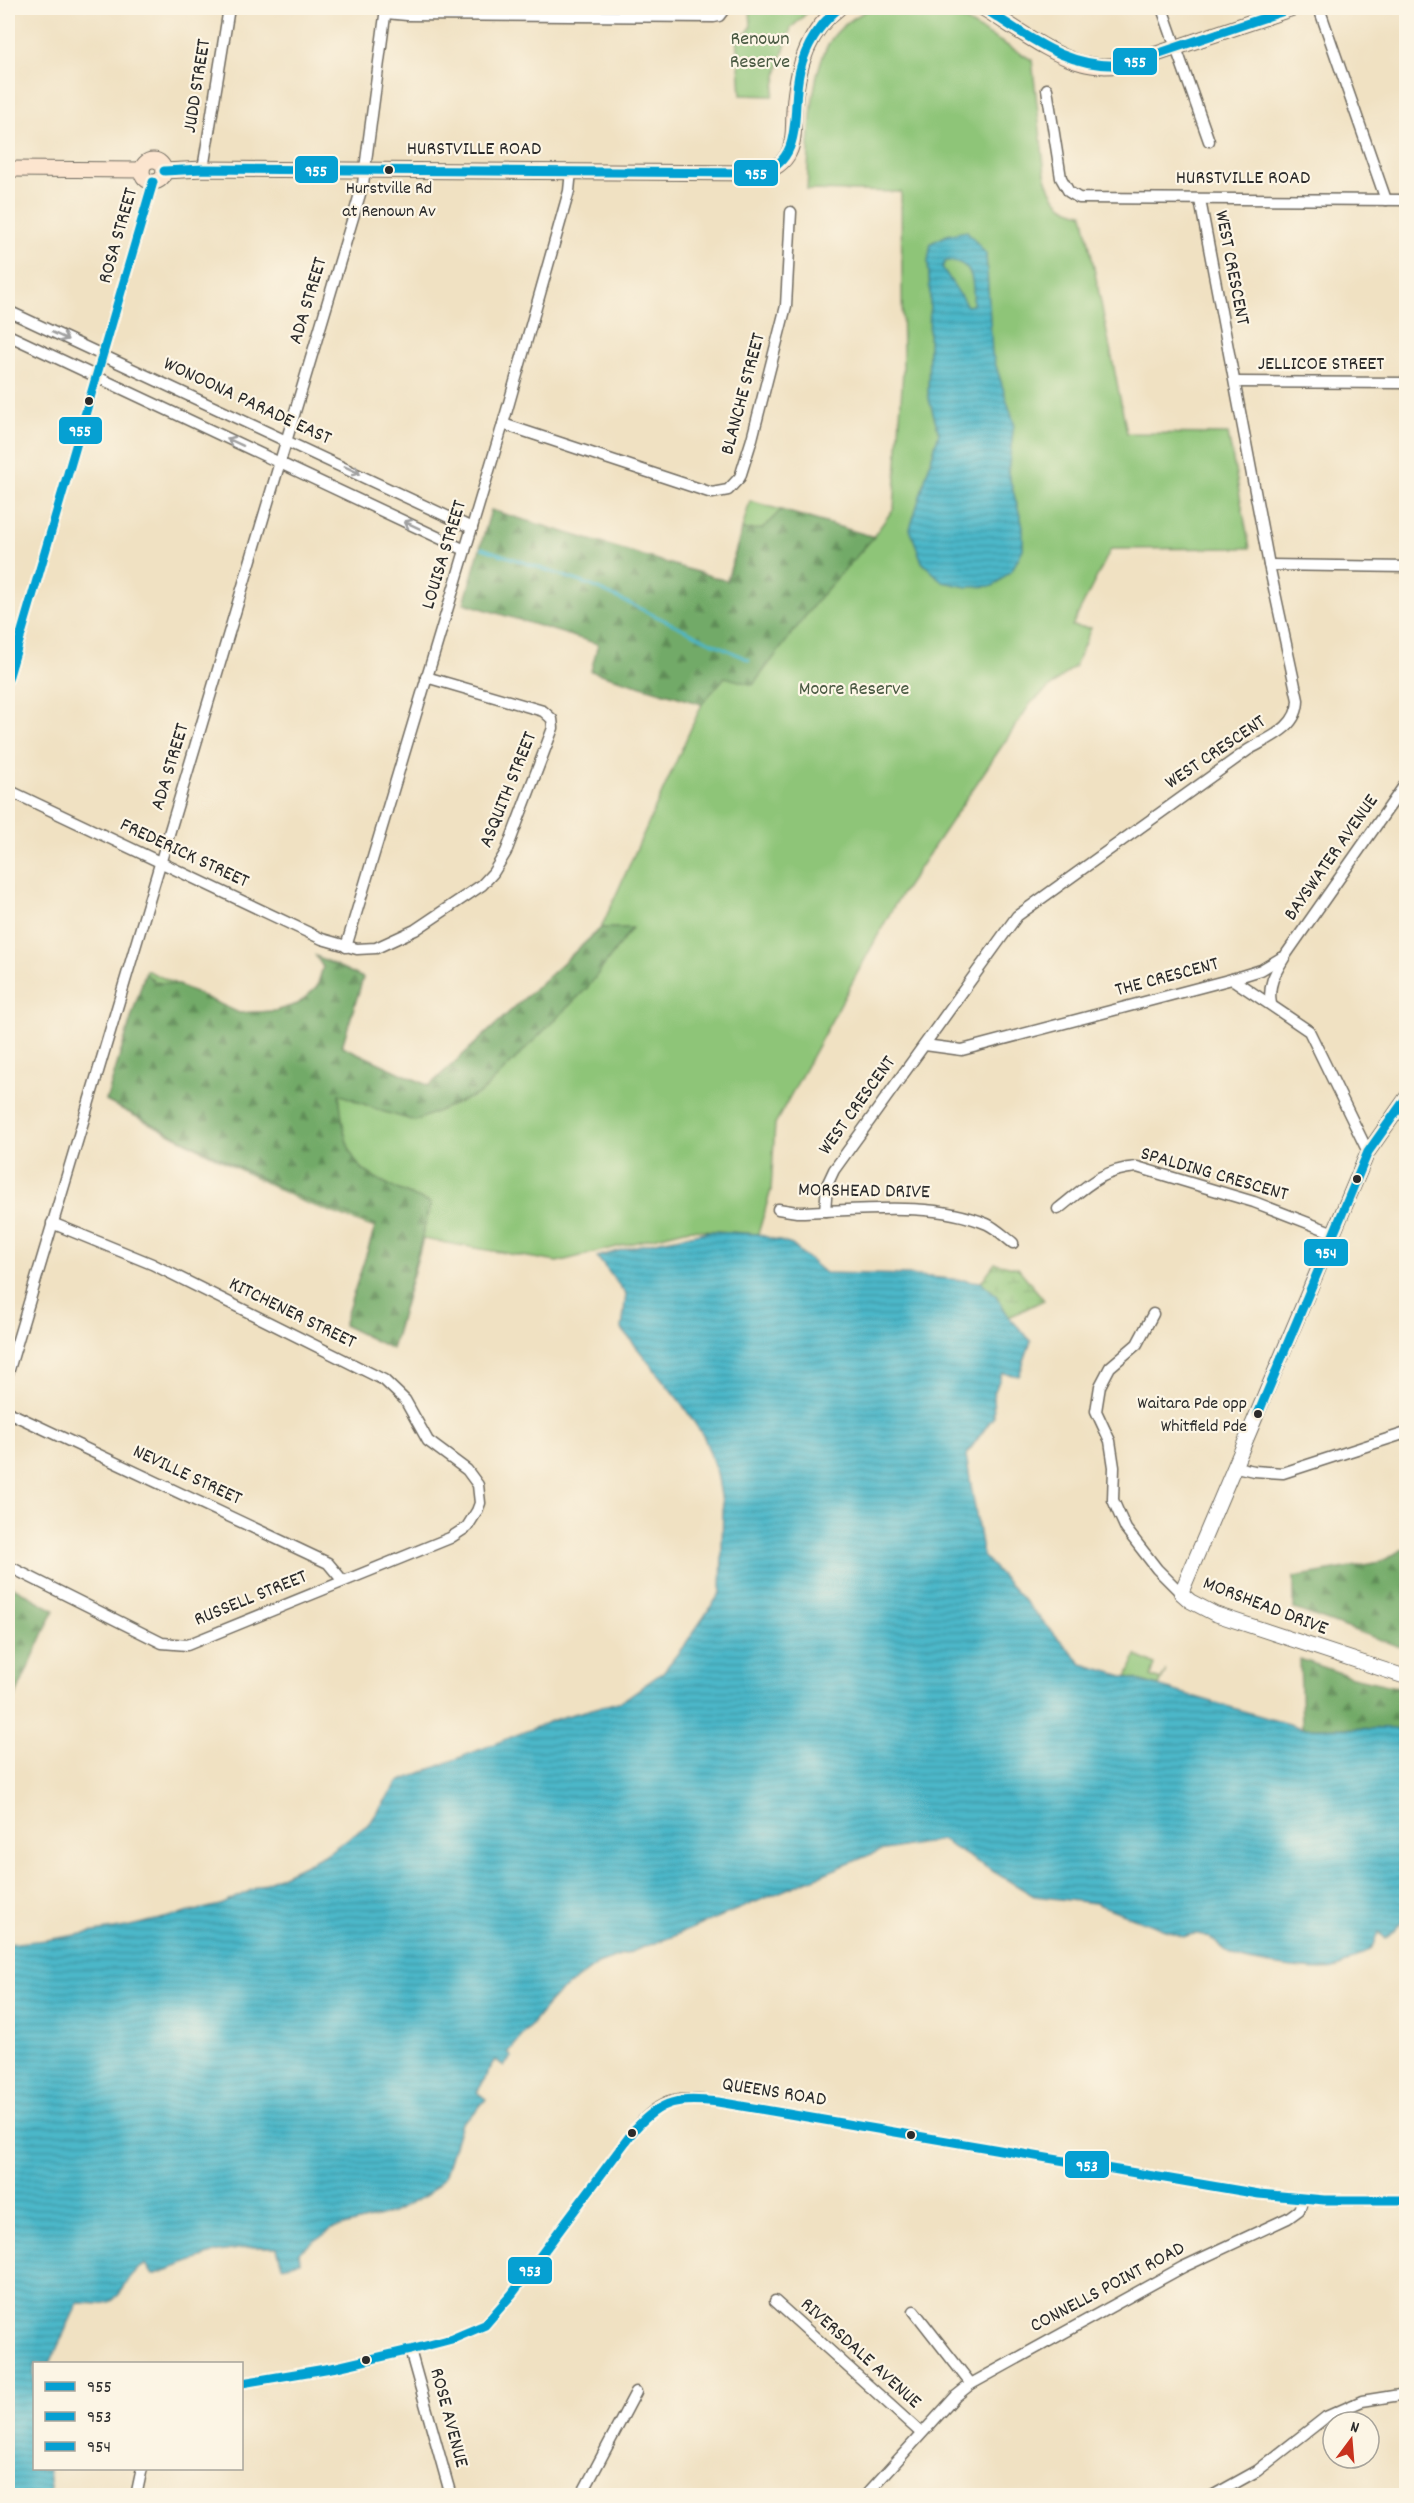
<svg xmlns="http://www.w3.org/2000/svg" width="1414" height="2503" font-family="Dekko,sans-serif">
<defs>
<pattern id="forest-firs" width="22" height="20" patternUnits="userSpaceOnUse" patternTransform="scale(1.5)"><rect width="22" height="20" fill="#72aa68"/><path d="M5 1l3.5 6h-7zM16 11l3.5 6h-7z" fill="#5e8b56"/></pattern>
<pattern id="wetland-marsh" width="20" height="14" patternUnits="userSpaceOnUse" patternTransform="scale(1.5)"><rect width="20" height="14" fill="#8ec578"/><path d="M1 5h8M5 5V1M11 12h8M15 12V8" fill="none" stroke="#74a063"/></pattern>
<pattern id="water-rules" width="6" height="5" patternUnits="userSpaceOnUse" patternTransform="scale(1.5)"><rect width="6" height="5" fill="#4cb7c9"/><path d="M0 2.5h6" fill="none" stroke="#3f95a3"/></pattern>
</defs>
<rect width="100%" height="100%" fill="#fcf5e5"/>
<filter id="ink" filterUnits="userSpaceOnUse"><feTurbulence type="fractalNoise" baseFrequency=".0167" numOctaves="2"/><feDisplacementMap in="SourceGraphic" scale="12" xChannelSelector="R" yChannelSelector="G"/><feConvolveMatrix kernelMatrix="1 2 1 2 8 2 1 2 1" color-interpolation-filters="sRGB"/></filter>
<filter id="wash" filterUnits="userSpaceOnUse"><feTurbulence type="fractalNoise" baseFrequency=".008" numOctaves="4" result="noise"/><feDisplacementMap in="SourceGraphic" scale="24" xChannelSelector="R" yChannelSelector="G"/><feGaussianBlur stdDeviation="1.35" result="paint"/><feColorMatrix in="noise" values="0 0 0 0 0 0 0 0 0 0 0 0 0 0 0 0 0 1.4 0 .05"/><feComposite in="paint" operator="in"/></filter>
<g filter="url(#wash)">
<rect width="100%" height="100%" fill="#f0e1c2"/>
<!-- green -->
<g fill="#8ec578" stroke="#5c7852" stroke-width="1.5">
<path d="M750,8H812L791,28L780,62L773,96L741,95L737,34H746L751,27Z"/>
<path d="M872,8H943L1032,60L1045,174C1051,195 1060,210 1083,213L1127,433L1228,434L1250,548L1111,549L1072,626L1091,628L1075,666L1031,703L895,904L775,1124L771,1190L758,1234L689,1229L557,1262L423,1239L393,1346L345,1323L375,1228L301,1201L106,1101L146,970L239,1013L275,1011L298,1004L317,987L323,967L316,956L363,978L342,1046L429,1086L601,928L702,704L591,671L713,630L750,501L873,537L894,508L903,371L901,192L807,190C810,148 808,79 829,43C839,26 855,16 872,8Z"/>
<path d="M1136,1655L1155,1665L1151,1676L1161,1680L1166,1670L1159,1686L1127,1677Z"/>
</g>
<!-- forest -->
<g fill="url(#forest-firs)" stroke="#4e6a4a" stroke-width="1.5">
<path d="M491,510L727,581L742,530L762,529L781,510L874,537L819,598L753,685L725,677L702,704L591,671L598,644L464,603Z"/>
<path d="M601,928H632L588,987L481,1093L415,1121L381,1111L339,1094C342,1116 343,1143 357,1163C366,1177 414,1197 431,1203L392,1349L343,1325L376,1225L303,1199L106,1101L145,973L155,982L178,985L239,1013L275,1011L298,1004L317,987L323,967L316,956L363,978L342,1046L429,1086Z"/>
<path d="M1406,1547V1649L1294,1609V1577L1381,1562Z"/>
<path d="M8,1584L54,1610L8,1713Z"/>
<path d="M1300,1659L1352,1677L1406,1689V1729L1302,1728Z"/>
</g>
<!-- wetland -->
<path fill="url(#wetland-marsh)" stroke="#5c7852" stroke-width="1.5" d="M995,1263L1018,1268L1044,1300L1009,1317L995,1294L981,1282Z"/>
<!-- water -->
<g fill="url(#water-rules)" stroke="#3c717a" stroke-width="1.5" fill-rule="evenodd">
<path d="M967,231L986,254L992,353L1014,423L1008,473L1023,526V549L1012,570L993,586L967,587L943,582L922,562L910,529L939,433L928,396L930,294L928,261L931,243L947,235ZM946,261C974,260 974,283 973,305L967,306L942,267Z"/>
<path d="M710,1231L757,1234L792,1245L825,1273L909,1275L981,1282L995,1294L1009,1317L1031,1341L1019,1376L1002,1373L993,1396L994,1416L966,1455L983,1556L1082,1664L1302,1728L1406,1729V1918L1386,1939L1379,1932L1373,1947C1362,1954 1349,1963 1337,1968C1322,1974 1245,1963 1232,1955C1216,1945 1206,1927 1183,1937L1095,1903L1034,1896L941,1840L879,1851L671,1937L598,1964L554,1997L508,2053L512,2057L504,2066L496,2060C488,2070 484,2082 477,2092L486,2099L475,2112L461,2123L444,2178L427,2195L392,2213L332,2229L299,2252L300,2262L282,2266L277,2247H252L218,2252L153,2275L146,2264C126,2275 126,2291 113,2300C104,2306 89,2303 78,2303L50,2363L34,2364V2401L31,2409L34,2411V2468L48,2469L51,2495H8V1944L46,1940L126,1927L220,1905L323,1856L370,1823L398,1782L559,1718L622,1701L663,1672L686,1643L721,1592L723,1507L717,1473L704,1437L682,1404L622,1329L626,1294L597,1257L636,1246Z"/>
</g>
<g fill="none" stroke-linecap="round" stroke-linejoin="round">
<!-- stream -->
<path stroke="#4cb7c9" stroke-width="3" d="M482,548L590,585L749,660"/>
</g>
</g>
<g filter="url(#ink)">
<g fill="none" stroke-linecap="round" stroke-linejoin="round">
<!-- minor casing -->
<g stroke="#706b60" stroke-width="13">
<g id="minor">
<path d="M1162,8L1209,141"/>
<path d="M1319,8L1386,200"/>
<path d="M386,13L407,15L714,17L719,16L725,8"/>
<path d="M1047,89L1061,178L1069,192L1079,198L1406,200"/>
<path d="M203,169L229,8"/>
<path d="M8,311L472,528"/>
<path d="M8,335L465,550"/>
<path d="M1235,382L1406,383"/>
<path d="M503,424L712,493L728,490L740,477L752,439L786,306L791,212"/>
<path d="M1269,565L1406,567"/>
<path d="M8,679L153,182"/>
<path d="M8,790L322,939L357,949L376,948L415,930L482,885L493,873L506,852L553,728L552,719L543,711L426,677"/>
<path d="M346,947L503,424L569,191L571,171"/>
<path d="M1232,979L1261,970L1281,958"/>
<path d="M1271,1004C1267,983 1277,970 1287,953L1406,783"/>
<path d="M925,1045L962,1050L1232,979L1309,1031L1368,1152"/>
<path d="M778,1209L797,1212C856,1211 931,1200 987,1224C996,1228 1005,1237 1013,1243"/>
<path d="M1058,1209C1086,1187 1100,1170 1137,1167L1254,1202L1334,1233"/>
<path d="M825,1211L827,1185L834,1170L1017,916L1248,750C1268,738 1298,728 1298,700L1269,565L1200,200"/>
<path d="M1153,1314L1137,1344L1110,1367L1100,1386L1096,1411L1110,1441L1114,1467L1113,1500L1120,1516L1126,1529L1157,1569L1181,1593"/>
<path d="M8,1373L363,184L386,8"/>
<path d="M8,1412L328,1563L343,1581"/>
<path d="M1236,1467L1254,1471L1283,1473L1406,1433"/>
<path d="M8,1566L162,1643L187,1645L450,1538L467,1527L477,1511L480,1503L478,1485L467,1470L428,1441L405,1400L384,1380L152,1264L52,1223"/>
<path d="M775,2301L921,2433"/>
<path d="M914,2311L971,2384"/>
<path d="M410,2350L451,2496"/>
<path d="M242,2383L337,2367L410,2350L452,2339L485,2325L512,2294L635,2129C662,2097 678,2097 718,2102L1259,2194L1324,2200H1406"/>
<path d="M136,2496L142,2468"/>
<path d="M581,2496L636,2392"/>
<path d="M865,2496L956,2396L971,2384L1183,2267L1288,2218L1299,2210L1303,2199"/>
<path d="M1212,2496L1257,2471L1326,2417L1362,2401L1406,2394"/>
</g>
</g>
<!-- tertiary casing -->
<g stroke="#706b60" stroke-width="16">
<path id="tertiary" d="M1406,1098L1368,1152L1181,1593L1190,1601L1215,1614L1406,1677"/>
</g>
<!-- secondary casing -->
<g stroke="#706b60" stroke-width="17">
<g id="secondary">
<path d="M983,8C1010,24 1052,56 1082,63C1096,67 1110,66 1124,65L1293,8"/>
<circle cx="153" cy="171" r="11"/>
<path d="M8,169L142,170"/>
<path d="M164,171L203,169L760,173C772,170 783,165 789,152C795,140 793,124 794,111C796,72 806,32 839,8"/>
</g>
</g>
<!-- minor -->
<use href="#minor" stroke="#fff" stroke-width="10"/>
<!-- tertiary -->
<use href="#tertiary" stroke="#fff" stroke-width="14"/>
<!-- secondary -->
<use href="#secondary" stroke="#fce5cf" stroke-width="15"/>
<!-- bus-1 casing -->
<g stroke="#fcf5e5" stroke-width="14">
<g id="bus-1">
<path d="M983,8C1030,37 1066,69 1124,65L1293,8"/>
<path d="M164,171L203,169L760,173C807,160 790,108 800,70C806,44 819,25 839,8"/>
<path d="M8,679L153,182"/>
</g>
</g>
<!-- bus-2 casing -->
<g stroke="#fcf5e5" stroke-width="14">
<path id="bus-2" d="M242,2383L337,2367L410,2350L452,2339L485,2325L512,2294L635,2129C662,2099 679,2098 718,2102L1259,2194L1324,2200H1406"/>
</g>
<!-- bus-3 casing -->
<g stroke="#fcf5e5" stroke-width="14">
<path id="bus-3" d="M1258,1414L1368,1152L1406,1098"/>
</g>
<!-- bus-1 -->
<use href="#bus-1" stroke="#06a0d2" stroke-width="9"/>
<!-- bus-2 -->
<use href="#bus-2" stroke="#06a0d2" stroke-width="9"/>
<!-- bus-3 -->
<use href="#bus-3" stroke="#06a0d2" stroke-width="9"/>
</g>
<!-- one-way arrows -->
<defs><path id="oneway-shaft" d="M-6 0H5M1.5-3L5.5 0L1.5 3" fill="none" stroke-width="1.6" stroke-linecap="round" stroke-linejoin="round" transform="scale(1.5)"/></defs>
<g stroke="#a0a0a0">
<use href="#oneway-shaft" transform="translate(60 336) rotate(25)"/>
<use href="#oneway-shaft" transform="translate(235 442) rotate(-155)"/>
<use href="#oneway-shaft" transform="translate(352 470) rotate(25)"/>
<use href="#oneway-shaft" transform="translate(412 525) rotate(-155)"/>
</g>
</g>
<!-- markers -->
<g fill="#2b2b2b" stroke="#fcf5e5" stroke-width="2">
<circle cx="389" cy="170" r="5"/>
<circle cx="89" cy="401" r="5"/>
<circle cx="1357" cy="1179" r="5"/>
<circle cx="1258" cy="1414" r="5"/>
<circle cx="632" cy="2133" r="5"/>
<circle cx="911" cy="2135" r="5"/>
<circle cx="366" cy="2360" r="5"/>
</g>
<g text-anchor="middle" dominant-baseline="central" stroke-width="4.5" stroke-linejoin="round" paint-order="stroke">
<!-- bus labels -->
<g font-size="18" fill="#2b2b2b" stroke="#fcf5e5">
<text x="389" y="189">Hurstville Rd<tspan x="389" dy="23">at Renown Av</tspan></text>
<text x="1247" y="1404" text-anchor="end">Waitara Pde opp<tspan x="1247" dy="23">Whitfield Pde</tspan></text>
</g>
<!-- park labels -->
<g font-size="20" fill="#495942" stroke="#fcf5e5">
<text x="760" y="40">Renown<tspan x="760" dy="23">Reserve</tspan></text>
<text x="854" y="690">Moore Reserve</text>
</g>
<!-- street labels -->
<g font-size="20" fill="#2b2b2b" stroke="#fcf5e5">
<text transform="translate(198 86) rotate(-81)">JUDD STREET</text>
<text x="474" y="150">HURSTVILLE ROAD</text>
<text x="1243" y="179">HURSTVILLE ROAD</text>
<text transform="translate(119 236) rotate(-74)">ROSA STREET</text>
<text transform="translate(1231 268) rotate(79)">WEST CRESCENT</text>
<text transform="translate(309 301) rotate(-73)">ADA STREET</text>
<text x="1321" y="365">JELLICOE STREET</text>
<text transform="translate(744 394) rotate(-75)">BLANCHE STREET</text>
<text transform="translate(247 402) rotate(25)">WONOONA PARADE EAST</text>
<text transform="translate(445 555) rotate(-73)">LOUISA STREET</text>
<text transform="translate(1216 753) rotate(-34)">WEST CRESCENT</text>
<text transform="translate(171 767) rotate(-73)">ADA STREET</text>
<text transform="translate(509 790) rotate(-68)">ASQUITH STREET</text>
<text transform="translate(184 854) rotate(25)">FREDERICK STREET</text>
<text transform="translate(1332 858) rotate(-55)">BAYSWATER AVENUE</text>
<text transform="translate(1167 978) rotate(-15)">THE CRESCENT</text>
<text transform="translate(858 1106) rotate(-54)">WEST CRESCENT</text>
<text transform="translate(1214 1175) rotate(16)">SPALDING CRESCENT</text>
<text transform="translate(864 1192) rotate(1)">MORSHEAD DRIVE</text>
<text transform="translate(292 1314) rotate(26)">KITCHENER STREET</text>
<text transform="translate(187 1476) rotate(25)">NEVILLE STREET</text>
<text transform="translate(251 1599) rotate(-22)">RUSSELL STREET</text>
<text transform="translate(1265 1607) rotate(21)">MORSHEAD DRIVE</text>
<text transform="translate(774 2093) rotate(9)">QUEENS ROAD</text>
<text transform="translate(1108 2288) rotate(-28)">CONNELLS POINT ROAD</text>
<text transform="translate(860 2354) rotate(42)">RIVERSDALE AVENUE</text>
<text transform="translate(448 2418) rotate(75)">ROSE AVENUE</text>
</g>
</g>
<g stroke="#fcf5e5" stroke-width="2">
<rect x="1112" y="47" width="46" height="29" rx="6" fill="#06a0d2"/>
<rect x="294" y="155" width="45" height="29" rx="6" fill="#06a0d2"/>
<rect x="733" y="159" width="46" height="28" rx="6" fill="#06a0d2"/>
<rect x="58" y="416" width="45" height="29" rx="6" fill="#06a0d2"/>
<rect x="1303" y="1238" width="46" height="29" rx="6" fill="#06a0d2"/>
<rect x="1064" y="2150" width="46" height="29" rx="6" fill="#06a0d2"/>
<rect x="507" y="2256" width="46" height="29" rx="6" fill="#06a0d2"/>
</g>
<g font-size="16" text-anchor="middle" font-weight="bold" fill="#fff">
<text x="1135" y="67">955</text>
<text x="316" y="176">955</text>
<text x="756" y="179">955</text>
<text x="80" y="436">955</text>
<text x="1326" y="1258">954</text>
<text x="1087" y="2171">953</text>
<text x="530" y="2276">953</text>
</g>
<!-- margin -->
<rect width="1414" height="2503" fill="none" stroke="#fcf5e5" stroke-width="30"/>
<!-- legend -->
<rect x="33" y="2362" width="210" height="108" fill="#fcf5e5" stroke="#a8a49b" stroke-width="1.5"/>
<rect x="45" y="2382" width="30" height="9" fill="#06a0d2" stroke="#a8a49b" stroke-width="1.5"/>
<text x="87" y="2392" font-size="18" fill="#2b2b2b">955</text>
<rect x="45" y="2412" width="30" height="9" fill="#06a0d2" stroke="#a8a49b" stroke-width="1.5"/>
<text x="87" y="2422" font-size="18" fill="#2b2b2b">953</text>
<rect x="45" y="2442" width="30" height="9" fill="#06a0d2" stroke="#a8a49b" stroke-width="1.5"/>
<text x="87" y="2452" font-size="18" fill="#2b2b2b">954</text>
<!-- north arrow -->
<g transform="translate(1351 2440) rotate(16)"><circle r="28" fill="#fcf5e5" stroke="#a8a49b" stroke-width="1.5"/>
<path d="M0-4.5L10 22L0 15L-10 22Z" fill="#c8321e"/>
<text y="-9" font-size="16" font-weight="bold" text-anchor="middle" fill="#2b2b2b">N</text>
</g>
</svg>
